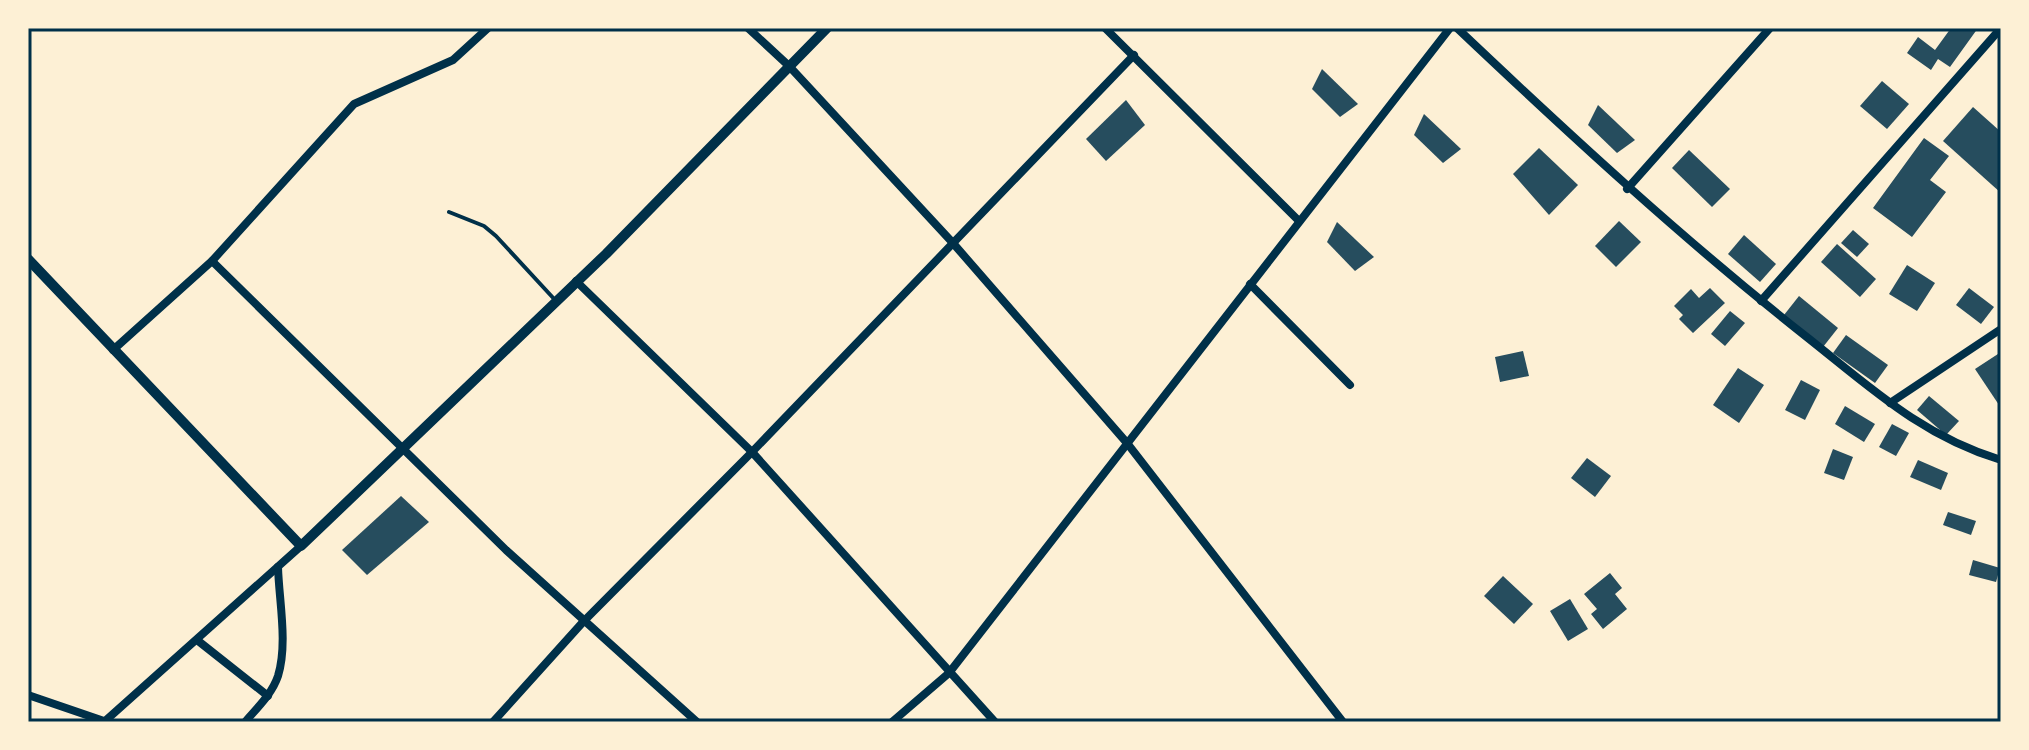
<svg xmlns="http://www.w3.org/2000/svg" width="2029" height="750" font-family="Lato,sans-serif">
<rect width="100%" height="100%" fill="#fdf0d5"/>
<!-- building -->
<g fill="#264d5e">
<path d="M1951,28H1978L1950,67L1938,59L1931,70L1907,53L1918,37L1935,50Z"/>
<path d="M1322,69L1358,104L1340,117L1312,89Z"/>
<path d="M1882,81L1909,104L1887,129L1860,106Z"/>
<path d="M1126,100L1145,125L1106,161L1086,139Z"/>
<path d="M1598,105L1635,140L1617,153L1588,125Z"/>
<path d="M1973,107L2001,132V193L1943,141Z"/>
<path d="M1424,114L1461,149L1443,163L1414,135Z"/>
<path d="M1924,138L1949,156L1930,180L1946,192L1912,237L1873,208Z"/>
<path d="M1539,148L1578,185L1549,215L1513,174Z"/>
<path d="M1689,150L1730,189L1712,207L1672,168Z"/>
<path d="M1619,221L1641,242L1616,267L1595,246Z"/>
<path d="M1337,222L1374,257L1355,271L1327,242Z"/>
<path d="M1853,230L1869,244L1857,257L1841,243Z"/>
<path d="M1744,235L1776,264L1760,282L1728,254Z"/>
<path d="M1837,244L1876,279L1860,297L1821,262Z"/>
<path d="M1907,265L1935,283L1917,311L1889,294Z"/>
<path d="M1710,288L1725,303L1693,333L1679,319L1683,315L1674,306L1691,289L1699,298Z"/>
<path d="M1969,288L1994,307L1981,324L1956,305Z"/>
<path d="M1799,296L1838,328L1823,347L1784,315Z"/>
<path d="M1730,311L1745,323L1725,346L1711,334Z"/>
<path d="M1846,335L1888,365L1875,383L1833,353Z"/>
<path d="M1523,351L1529,376L1500,382L1495,357Z"/>
<path d="M2001,352V403L1999,405L1975,369Z"/>
<path d="M1738,368L1764,385L1739,423L1713,405Z"/>
<path d="M1801,380L1820,390L1805,420L1785,410Z"/>
<path d="M1929,396L1959,421L1946,435L1917,410Z"/>
<path d="M1845,406L1875,424L1864,442L1835,424Z"/>
<path d="M1892,424L1909,433L1896,456L1879,447Z"/>
<path d="M1833,449L1853,457L1844,480L1824,473Z"/>
<path d="M1587,458L1611,476L1595,497L1571,478Z"/>
<path d="M1918,460L1948,473L1941,490L1910,477Z"/>
<path d="M401,496L429,522L367,575L342,550Z"/>
<path d="M1948,512L1976,521L1971,535L1943,525Z"/>
<path d="M1973,560L2000,568L1996,582L1969,575Z"/>
<path d="M1610,573L1622,588L1615,594L1627,609L1603,629L1591,614L1597,609L1584,594Z"/>
<path d="M1503,576L1533,604L1514,624L1484,596Z"/>
<path d="M1570,599L1588,629L1568,641L1550,611Z"/>
</g>
<g fill="none" stroke-linecap="round" stroke-linejoin="round">
<!-- service -->
<path stroke="#003049" stroke-width="4" d="M449,212L484,226L496,236L556,301"/>
<!-- minor -->
<g stroke="#003049" stroke-width="8">
<path d="M748,28L789,66L952,242L1127,443L1343,722"/>
<path d="M1105,28L1299,221"/>
<path d="M1457,28C1571,136 1685,241 1808,338C1871,388 1922,436 2001,460"/>
<path d="M1627,189L1770,28"/>
<path d="M212,261L506,550L697,722"/>
<path d="M576,281L752,452L995,722"/>
<path d="M1250,284L1350,385"/>
<path d="M1761,301L2001,28"/>
<path d="M113,350L212,261L354,104L453,60L488,28"/>
<path d="M1890,403L2001,329"/>
<path d="M197,640L268,696"/>
<path d="M28,695L104,721"/>
<path d="M104,722L301,546"/>
<path d="M245,722C257,708 272,694 278,676C288,643 279,601 278,567"/>
<path d="M493,722L583,622L752,452L1134,55"/>
<path d="M892,722L949,673L1450,28"/>
</g>
<!-- tertiary -->
<path stroke="#003049" stroke-width="10" d="M28,259L301,546L606,254L827,28"/>
</g>
<!-- border -->
<rect width="2029" height="750" fill="none" stroke="#fdf0d5" stroke-width="60"/>
<rect x="30" y="30" width="1969" height="690" fill="none" stroke="#003049" stroke-width="3"/>
</svg>
